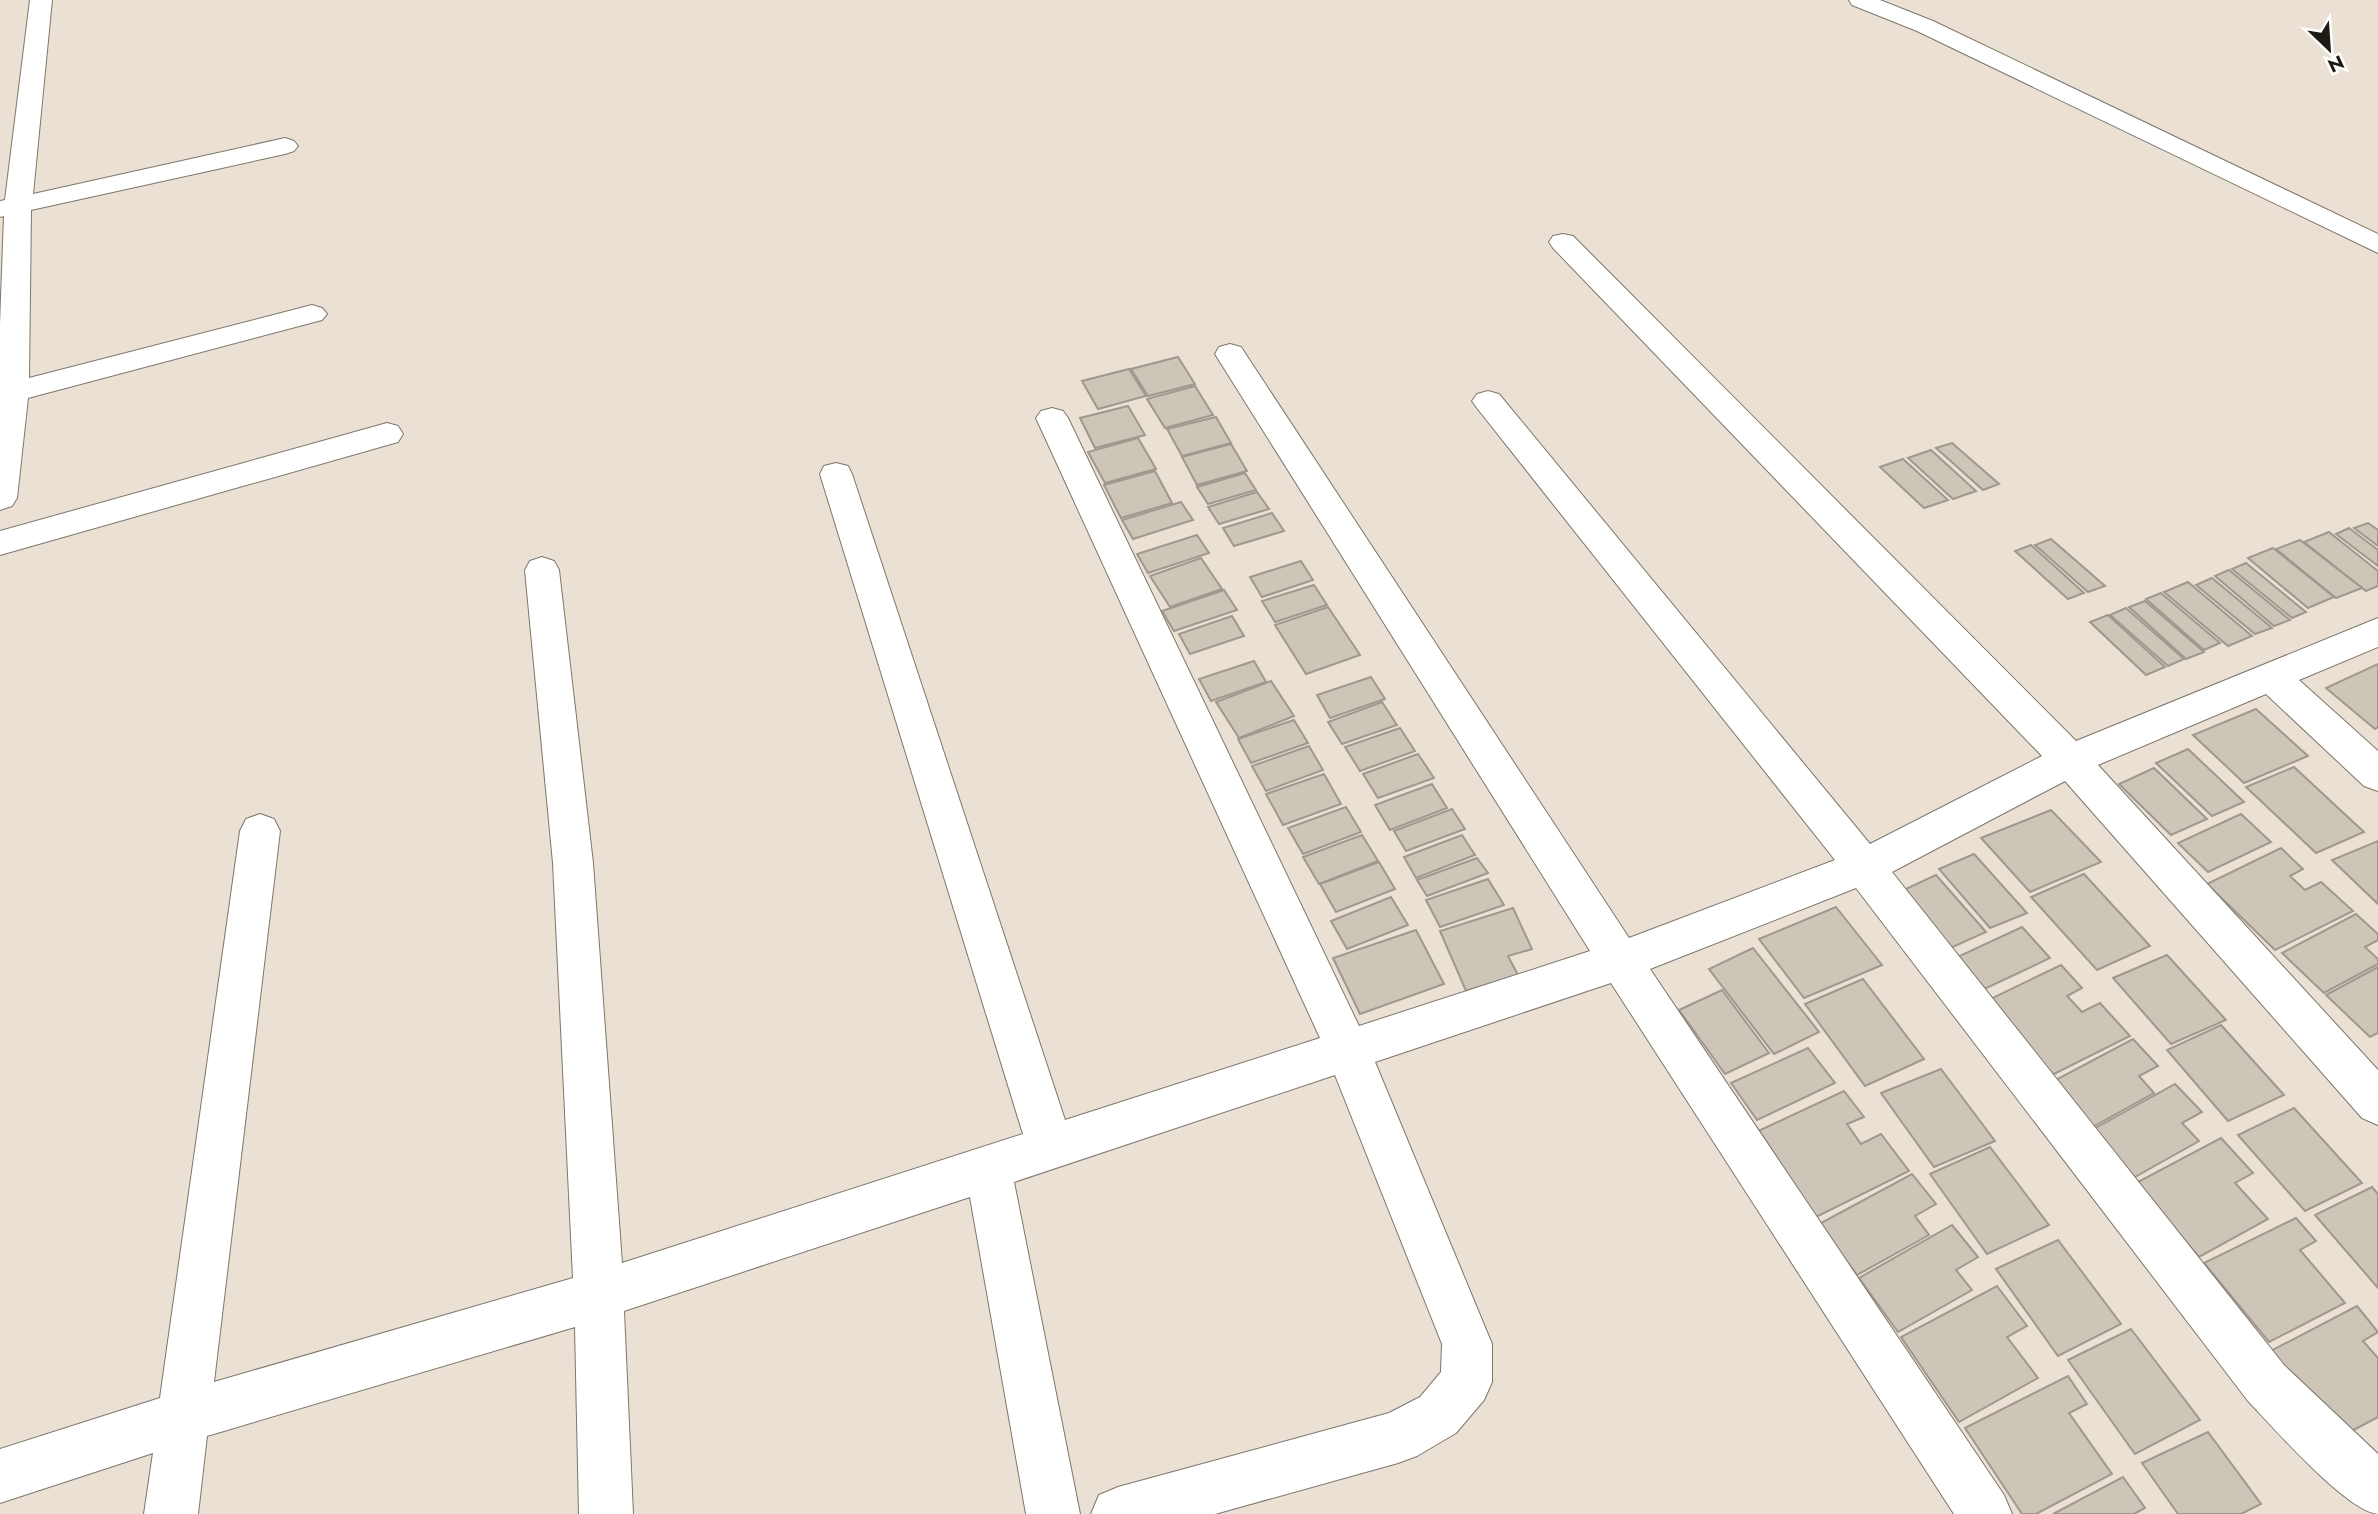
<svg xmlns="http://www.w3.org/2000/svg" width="2378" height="1514" font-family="Jost,sans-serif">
<rect width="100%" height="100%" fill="#eae1d4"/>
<!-- building -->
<g fill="#cdc5b8" stroke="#a0988c" stroke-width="2">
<path d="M1178,357L1195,384L1148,396L1131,369Z"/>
<path d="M1129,369L1146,396L1098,409L1082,381Z"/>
<path d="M1195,386L1213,415L1165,428L1147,399Z"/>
<path d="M1128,406L1145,435L1095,448L1080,418Z"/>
<path d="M1216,417L1231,443L1182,456L1167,429Z"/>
<path d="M1138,438L1156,469L1105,483L1088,452Z"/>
<path d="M1952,443L1999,484L1983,490L1936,448Z"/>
<path d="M1231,444L1247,471L1197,485L1182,457Z"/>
<path d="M1931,450L1976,491L1953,499L1908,458Z"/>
<path d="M1903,459L1948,500L1924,508L1880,467Z"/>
<path d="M1155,471L1172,503L1121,518L1104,485Z"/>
<path d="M1245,473L1256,490L1208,504L1197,487Z"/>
<path d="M1257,492L1269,509L1219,524L1208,507Z"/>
<path d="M1181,502L1193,520L1133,539L1122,520Z"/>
<path d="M1272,513L1284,531L1234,546L1223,528Z"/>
<path d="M2368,523L2378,530V546L2354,528Z"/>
<path d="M2349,528L2378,550V566L2336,534Z"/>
<path d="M2329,532L2378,571V586L2366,591L2304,542Z"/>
<path d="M1197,535L1209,553L1148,573L1137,554Z"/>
<path d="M2051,539L2105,586L2088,592L2035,545Z"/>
<path d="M2300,540L2362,588L2336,598L2276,549Z"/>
<path d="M2031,545L2084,593L2068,599L2015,551Z"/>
<path d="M2273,548L2334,597L2308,608L2248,558Z"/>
<path d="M1201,558L1222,589L1170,607L1150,576Z"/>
<path d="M1301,561L1313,580L1262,597L1250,577Z"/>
<path d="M2246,563L2306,612L2292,618L2232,569Z"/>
<path d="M2229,570L2290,620L2274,626L2215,576Z"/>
<path d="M2212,578L2272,628L2255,634L2196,585Z"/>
<path d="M2188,582L2252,636L2228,646L2164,592Z"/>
<path d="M1314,585L1327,605L1275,622L1262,601Z"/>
<path d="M1224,590L1237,610L1174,631L1162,611Z"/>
<path d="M2161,593L2220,643L2204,650L2146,599Z"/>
<path d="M2145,601L2204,652L2186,659L2129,607Z"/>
<path d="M1328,607L1360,655L1306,674L1275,625Z"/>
<path d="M2126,608L2184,659L2168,666L2110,615Z"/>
<path d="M2108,615L2165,667L2146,675L2090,622Z"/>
<path d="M1232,616L1244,636L1190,654L1179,634Z"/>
<path d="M1254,661L1266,682L1211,701L1199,679Z"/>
<path d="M2378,664V727L2375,729L2326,688Z"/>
<path d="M1371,677L1385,699L1330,718L1317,695Z"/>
<path d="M1271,681L1294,716L1239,738L1216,702Z"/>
<path d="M1382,702L1397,725L1342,744L1328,722Z"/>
<path d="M2256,709L2308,756L2244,783L2193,735Z"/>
<path d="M1294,720L1308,743L1251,763L1238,739Z"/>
<path d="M1400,728L1415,751L1360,771L1345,747Z"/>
<path d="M1309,746L1323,770L1266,791L1252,766Z"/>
<path d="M2188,749L2244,802L2212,816L2156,763Z"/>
<path d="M1418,754L1434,778L1378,798L1363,774Z"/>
<path d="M2294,767L2364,832L2316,853L2246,787Z"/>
<path d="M2154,768L2207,819L2171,835L2119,784Z"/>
<path d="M1324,774L1341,804L1283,825L1266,794Z"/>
<path d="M1432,784L1447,808L1390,830L1375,805Z"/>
<path d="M1346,807L1361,832L1303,854L1288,828Z"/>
<path d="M1452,809L1465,829L1406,851L1394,831Z"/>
<path d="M2051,810L2101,862L2030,892L1981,838Z"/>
<path d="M2241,814L2271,842L2208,872L2178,843Z"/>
<path d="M1362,835L1378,861L1319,884L1303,857Z"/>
<path d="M1462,835L1475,855L1416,878L1404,857Z"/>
<path d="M2378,841V904L2332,860Z"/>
<path d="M2281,848L2303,869L2290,876L2305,890L2321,882L2353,911L2275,950L2207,884Z"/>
<path d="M1974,854L2027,913L1990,928L1939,869Z"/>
<path d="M1477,858L1488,873L1427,896L1417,880Z"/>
<path d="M1379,862L1395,889L1336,912L1320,884Z"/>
<path d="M2084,874L2150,946L2097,970L2031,897Z"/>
<path d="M1936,875L1986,932L1946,950L1897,893Z"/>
<path d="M1488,879L1504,905L1440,927L1426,900Z"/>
<path d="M1391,897L1408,925L1347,949L1331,921Z"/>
<path d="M1836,907L1882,965L1804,998L1759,939Z"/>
<path d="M1513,908L1532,949L1508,956L1518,975L1466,991L1440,931Z"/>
<path d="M2356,914L2378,934V940L2365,947L2378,959V964L2324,993L2282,953Z"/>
<path d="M2022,927L2050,958L1980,991L1953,959Z"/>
<path d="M1416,930L1444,984L1360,1014L1333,958Z"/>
<path d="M1753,948L1819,1032L1774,1054L1709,969Z"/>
<path d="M2167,955L2226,1020L2171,1044L2113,978Z"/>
<path d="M2061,965L2082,988L2067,996L2082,1012L2100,1003L2130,1036L2042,1080L1978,1005Z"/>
<path d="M2378,967V1033L2370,1037L2326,995Z"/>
<path d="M1863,979L1924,1059L1865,1086L1805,1004Z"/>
<path d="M1722,990L1769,1053L1725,1074L1679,1010Z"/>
<path d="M2221,1025L2284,1095L2228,1121L2167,1050Z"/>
<path d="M2133,1039L2158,1066L2139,1076L2154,1093L2089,1129L2050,1083Z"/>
<path d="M1808,1048L1835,1083L1757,1120L1731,1083Z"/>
<path d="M1941,1069L1995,1141L1934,1167L1881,1093Z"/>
<path d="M2175,1084L2202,1112L2182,1123L2199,1141L2133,1178L2092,1130Z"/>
<path d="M1844,1091L1864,1117L1847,1124L1861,1144L1881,1134L1909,1171L1812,1219L1752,1134Z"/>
<path d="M2294,1108L2362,1183L2305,1211L2238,1135Z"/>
<path d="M2221,1138L2253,1173L2235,1183L2268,1219L2199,1257L2136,1183Z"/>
<path d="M1990,1147L2049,1225L1987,1254L1930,1174Z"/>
<path d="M1912,1174L1936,1204L1915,1216L1929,1235L1857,1275L1819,1224Z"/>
<path d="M2372,1187L2378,1194V1288L2315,1215Z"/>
<path d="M2296,1218L2316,1241L2300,1250L2345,1303L2269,1342L2204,1263Z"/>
<path d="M1952,1225L1978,1257L1956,1270L1972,1290L1898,1332L1859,1278Z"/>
<path d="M2058,1240L2121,1324L2058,1356L1996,1269Z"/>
<path d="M1997,1286L2027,1326L2007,1337L2038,1378L1959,1422L1901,1337Z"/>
<path d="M2357,1306L2378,1332L2363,1341L2378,1358V1417L2333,1441L2263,1355Z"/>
<path d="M2131,1329L2200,1420L2135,1454L2068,1360Z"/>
<path d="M2068,1376L2087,1404L2069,1413L2112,1474L2036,1514H2022L1965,1428Z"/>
<path d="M2208,1432L2261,1504L2241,1514H2178L2142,1463Z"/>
<path d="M2123,1477L2145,1508L2134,1514H2053Z"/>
</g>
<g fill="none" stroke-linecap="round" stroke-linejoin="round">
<!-- minor casing -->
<g stroke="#7d766a" stroke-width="2">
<g id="minor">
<path d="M30,0H52L33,194L285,138L294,141L298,146L294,151L285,154L31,210L29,378L312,305L322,308L327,314L322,320L28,398L17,498L12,506L0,510V324L4,216L0,217V201L5,200Z"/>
<path d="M1563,234L1573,236L2076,741L2378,618V647L2299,680L2378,751V791L2364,786L2266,694L2098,765L2378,1070V1125L2362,1118L2065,781L1892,872L2284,1365L2378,1454V1514C2346,1511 2273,1427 2248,1401L1856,888L1650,969L2004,1495L2012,1514H1954L1611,983L1375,1062L1492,1344V1382L1484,1400L1456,1433L1417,1456L1398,1463L1215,1514H1091L1099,1495L1118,1487L1389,1413L1420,1397L1441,1372L1442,1344L1335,1075L1014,1182L1080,1514H1026L970,1197L624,1311L633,1514H579L575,1327L207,1436L198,1514H144L153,1453L0,1503V1449L160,1398L240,831L246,819L260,814L274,819L280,831L214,1382L573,1278L553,863L525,570L530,561L542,557L554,561L559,570L593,863L622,1263L1023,1134L820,474L824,466L836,463L848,466L852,474L1065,1120L1320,1038L1036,418L1041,411L1052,408L1063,411L1068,418L1359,1026L1590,951L1215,354L1219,347L1230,344L1241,347L1629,938L1835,860L1477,408L1472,401L1477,394L1488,391L1499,394L1870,844L2042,756L1553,248L1549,242L1553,236Z"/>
<path d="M387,423L398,426L403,434L398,442L0,555V531Z"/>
</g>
</g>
<!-- tertiary casing -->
<g stroke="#7d766a" stroke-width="2">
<path id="tertiary" d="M1849,0H1880L1933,21L2378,234V253L1917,31L1852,5Z"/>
</g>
<!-- minor -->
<use href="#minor" fill="#fff" fill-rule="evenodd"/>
<!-- tertiary -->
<use href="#tertiary" fill="#fff" fill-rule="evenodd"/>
</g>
<!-- north arrow -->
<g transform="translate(2329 49) rotate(155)" stroke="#ffffff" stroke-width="5" paint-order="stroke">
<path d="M0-5L12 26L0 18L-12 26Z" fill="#1d1a16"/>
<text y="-10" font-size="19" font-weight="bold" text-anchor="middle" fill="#1d1a16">N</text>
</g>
</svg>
